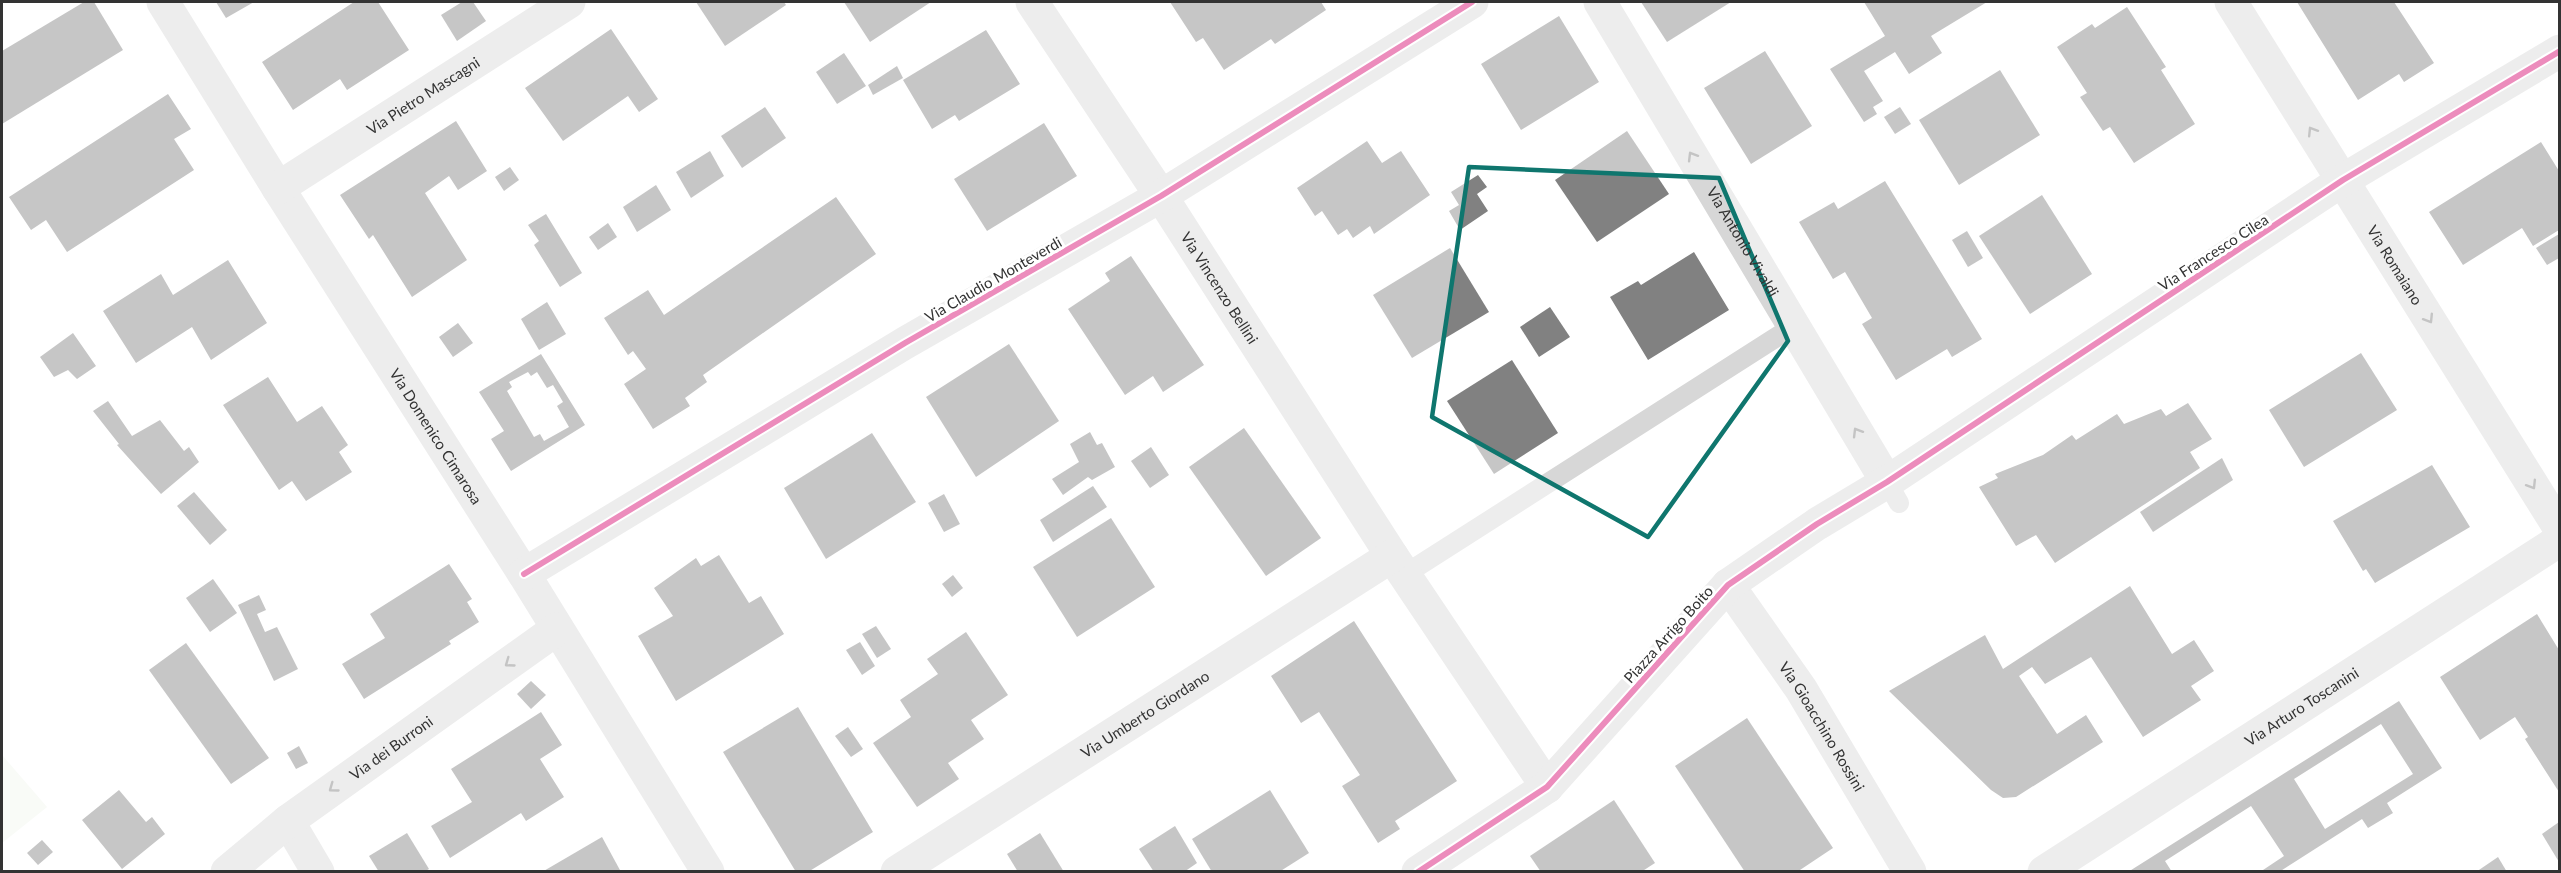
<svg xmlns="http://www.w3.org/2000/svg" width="2561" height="873" font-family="Lato,sans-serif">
<rect width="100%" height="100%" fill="#fff"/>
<!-- green -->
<path fill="#f1f5ed" d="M2,755L47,807L2,843Z"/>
<!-- building -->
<g fill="#818181" fill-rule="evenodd">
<path d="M84,2H94L123,50L2,124V51Z"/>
<path d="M216,2H254L226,18Z"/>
<path d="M354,2H378L409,50L347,90L340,79L293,110L262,62Z"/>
<path d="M462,2H473L486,21L457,41L441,15Z"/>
<path d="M696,2H784L786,5L725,46Z"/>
<path d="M844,2H931L870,42Z"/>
<path d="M1170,2H1321L1326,10L1275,44L1271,39L1224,70L1203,38L1196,42Z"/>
<path d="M1641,2H1731L1667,42Z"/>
<path d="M1864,2H1987L1931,36L1942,53L1909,74L1895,52L1864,71L1883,101L1873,107L1877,114L1864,122L1830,69L1885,36Z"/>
<path d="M2297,2H2394L2434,63L2404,82L2399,74L2358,100Z"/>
<path d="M2127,7L2166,67L2161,70L2195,124L2134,163L2110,127L2103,131L2080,97L2087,93L2057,47L2092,24L2095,28Z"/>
<path d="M1559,16L1599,82L1521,130L1481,64Z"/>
<path d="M611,29L658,99L639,112L628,96L563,141L525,88Z"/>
<path d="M986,30L1020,84L959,121L955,115L932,129L903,80Z"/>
<path d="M1765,51L1812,126L1751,164L1704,88Z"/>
<path d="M844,53L866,86L837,104L816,72Z"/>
<path d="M897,66L903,78L873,95L868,85Z"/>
<path d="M2000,70L2040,135L1959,185L1919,120Z"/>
<path d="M168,94L191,129L174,139L194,170L67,252L46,220L31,230L9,197Z"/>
<path d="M765,107L786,138L742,168L721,136Z"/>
<path d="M1900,107L1911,124L1895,134L1884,117Z"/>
<path d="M456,121L487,171L458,190L449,176L425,193L467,260L412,297L373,235L369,239L340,195Z"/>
<path d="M1044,123L1077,176L987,231L954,179Z"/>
<path d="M1627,131L1669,194L1597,242L1555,180Z"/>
<path d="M1367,141L1382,163L1401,151L1430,195L1374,234L1370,226L1353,238L1347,229L1338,235L1322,211L1315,216L1297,188Z"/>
<path d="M2541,142L2559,171V230L2533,246L2522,228L2463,265L2429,212Z"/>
<path d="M710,151L724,176L691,198L676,172Z"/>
<path d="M510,167L519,180L504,191L495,177Z"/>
<path d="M1478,175L1487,187L1477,194L1488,211L1460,230L1449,211L1459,205L1451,192Z"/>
<path d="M1885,181L1982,339L1952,357L1947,349L1896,380L1862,324L1872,318L1845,272L1833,279L1799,222L1834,202L1838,209Z"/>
<path d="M656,185L671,210L637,232L623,207Z"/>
<path d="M2042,195L2092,274L2030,314L1979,236Z"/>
<path d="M836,197L876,254L703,375L707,382L685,398L690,406L653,429L624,384L646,369L633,351L628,355L604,318L648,290L664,315Z"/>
<path d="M546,214L582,273L560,287L534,245L539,241L528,225Z"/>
<path d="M608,223L617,237L598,250L589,237Z"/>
<path d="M1967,231L1983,258L1968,267L1952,240Z"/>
<path d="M2559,234V258L2547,265L2536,248Z"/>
<path d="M1450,248L1489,312L1412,358L1373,295Z"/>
<path d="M1694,252L1729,310L1648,360L1610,297L1638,281L1641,285Z"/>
<path d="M1131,256L1204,365L1163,392L1153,376L1125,395L1068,309L1110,281L1105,273Z"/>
<path d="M228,260L267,323L211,360L192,327L136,363L103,311L161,274L173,295Z"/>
<path d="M547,302L566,334L539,350L521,319Z"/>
<path d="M1550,307L1570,337L1539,357L1520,327Z"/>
<path d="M458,323L473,343L453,357L439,337Z"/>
<path d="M73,333L96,366L77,379L68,370L54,377L40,357Z"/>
<path d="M1009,344L1059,421L976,477L926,397Z"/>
<path d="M2361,353L2397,410L2304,467L2269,410Z"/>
<path d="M541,354L585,425L511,471L491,439L504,431L479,392ZM528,372L531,376L537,372L547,388L553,385L563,402L557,406L569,427L544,441L540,434L534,437L507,391L512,387L509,382Z"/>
<path d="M1512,360L1558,433L1494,474L1447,401Z"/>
<path d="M268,377L297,422L322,406L348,445L339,452L352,472L306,501L292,481L279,490L223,405Z"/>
<path d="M108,401L132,436L160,420L184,451L189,447L199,462L161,494L117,445L119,444L93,411Z"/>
<path d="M2188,403L2212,439L2190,452L2200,468L2055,563L2036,535L2016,546L1979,487L1998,478L1995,474L2043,455L2072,435L2076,440L2117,414L2124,424L2161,409L2166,416Z"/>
<path d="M1244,428L1321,538L1266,576L1189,467Z"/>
<path d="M1090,432L1097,445L1102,443L1115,467L1092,480L1088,477L1063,495L1052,479L1079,462L1070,444Z"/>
<path d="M872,433L916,502L826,559L784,488Z"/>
<path d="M1151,447L1169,475L1150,488L1131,461Z"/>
<path d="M2222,458L2233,480L2153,532L2140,512Z"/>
<path d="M2432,465L2470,527L2375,583L2366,569L2363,571L2333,521Z"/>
<path d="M1093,486L1107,507L1053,542L1040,520Z"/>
<path d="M194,492L227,530L210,545L177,506Z"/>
<path d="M944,494L960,524L944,532L928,503Z"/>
<path d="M1111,518L1155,587L1077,637L1033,567Z"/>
<path d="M719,555L749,603L761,596L784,634L676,701L638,636L673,616L654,588L696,558L701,566Z"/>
<path d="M449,564L472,599L467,602L479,622L449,641L451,644L364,699L342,664L385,638L370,614Z"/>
<path d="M953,575L963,588L952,597L942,584Z"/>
<path d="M213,579L237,613L210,632L186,598Z"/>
<path d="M2130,586L2172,654L2194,640L2214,671L2191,686L2201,700L2143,737L2091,657L2045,684L2032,667L2019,676L2057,734L2086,715L2103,742L2016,797L2003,798L1991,790L1889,691L1985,635L2003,669Z"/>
<path d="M259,595L266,610L257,614L265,632L277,627L298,669L274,681L238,605Z"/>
<path d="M2537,614L2559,650V792L2525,739L2528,737L2515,717L2480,740L2440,677Z"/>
<path d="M1354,621L1457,781L1395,821L1400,829L1378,843L1342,786L1360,775L1319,712L1301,723L1271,676Z"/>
<path d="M876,626L891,649L877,658L862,634Z"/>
<path d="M966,632L1008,695L971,720L984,739L948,763L959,779L917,807L873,743L911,717L900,700L938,674L927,659Z"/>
<path d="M860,642L875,666L862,675L846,650Z"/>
<path d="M186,643L269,758L231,784L149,670Z"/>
<path d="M531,681L546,695L531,709L517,694Z"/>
<path d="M2399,701L2442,768L2387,803L2393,813L2368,828L2362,819L2279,872H2260L2284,856L2251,806L2165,861L2172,872H2128ZM2381,724L2413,774L2325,829L2294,779Z"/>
<path d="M798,707L873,832L808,872H796L723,752Z"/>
<path d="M541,712L562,745L540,759L564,797L526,821L521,813L450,858L431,826L472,802L451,769Z"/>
<path d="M1747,718L1833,848L1797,872H1745L1675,766Z"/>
<path d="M848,727L863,749L851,757L835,736Z"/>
<path d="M299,746L308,763L296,769L287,753Z"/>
<path d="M119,790L146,822L152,817L165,834L122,869L82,820Z"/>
<path d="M1270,790L1309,853L1279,872H1212L1192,839Z"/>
<path d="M1614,800L1655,863L1641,872H1541L1530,856Z"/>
<path d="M2559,822V862L2542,834Z"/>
<path d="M1175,826L1197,863L1184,872H1154L1139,849Z"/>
<path d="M407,833L429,869L424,872H379L369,856Z"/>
<path d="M1040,833L1064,872H1018L1007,854Z"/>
<path d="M602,837L621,872H542Z"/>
<path d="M42,840L53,852L38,865L27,853Z"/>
<path d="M2498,857L2507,872H2476Z"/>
</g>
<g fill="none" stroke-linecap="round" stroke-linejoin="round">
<!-- lane -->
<g stroke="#d7d7d7" stroke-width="20">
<path d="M1887,482L1899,503"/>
<path d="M1404,575L1794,326"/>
</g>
<!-- street -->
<g stroke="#d7d7d7" stroke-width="33">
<path id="s1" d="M163,2L278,188L524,574L708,872"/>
<path id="s2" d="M1032,2L1161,196L1392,556L1547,787"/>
<path id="s3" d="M1600,2L1887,482"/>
<path id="s4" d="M2231,2L2560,529"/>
<path id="s5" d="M278,188L569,2"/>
<path d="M524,574L905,343L1161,196L1472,2"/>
<path id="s6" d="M1728,585L1801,689L1910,872"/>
<path d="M288,821L318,872"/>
<path id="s7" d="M227,872L288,821L557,629"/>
<path id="s8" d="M897,872L1392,556"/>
<path d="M1418,872L1547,787L1728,585L1817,524L1887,482L2343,180L2560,51"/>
<path id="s9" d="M2044,872L2560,540"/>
</g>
<!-- cycleway casing -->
<g stroke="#fff" stroke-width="10">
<g id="cycleway">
<path d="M524,574L905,343L1161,196L1472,2"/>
<path d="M1418,872L1547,787L1728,585L1817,524L1887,482L2343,180L2560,51"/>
</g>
</g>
<!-- cycleway -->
<use href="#cycleway" stroke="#d6006c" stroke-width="6"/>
</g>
<!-- one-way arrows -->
<defs><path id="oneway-chevron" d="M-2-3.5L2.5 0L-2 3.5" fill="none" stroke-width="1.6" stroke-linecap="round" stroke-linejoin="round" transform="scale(1.5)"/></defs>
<g stroke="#7d7d7d">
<use href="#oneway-chevron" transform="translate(2312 131) rotate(-122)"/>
<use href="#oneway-chevron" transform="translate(1692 156) rotate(-121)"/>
<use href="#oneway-chevron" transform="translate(2429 319) rotate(58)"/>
<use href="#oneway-chevron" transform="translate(1857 432) rotate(-121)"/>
<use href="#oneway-chevron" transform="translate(2532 485) rotate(58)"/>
<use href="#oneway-chevron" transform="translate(509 663) rotate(144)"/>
<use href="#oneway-chevron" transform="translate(333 788) rotate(144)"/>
</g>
<!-- marked area -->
<path d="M0 0H2561V873H0ZM1469,167L1719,178L1788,341L1648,537L1432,417Z" fill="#fff" fill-opacity=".55" fill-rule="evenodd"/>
<path fill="none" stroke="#0f766e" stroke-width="4.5" stroke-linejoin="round" d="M1469,167L1719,178L1788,341L1648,537L1432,417Z"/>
<g text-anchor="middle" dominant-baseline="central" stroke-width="6" stroke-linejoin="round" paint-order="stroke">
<!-- street labels -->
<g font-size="15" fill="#333" stroke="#fff">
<text stroke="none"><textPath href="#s5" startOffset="172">Via Pietro Mascagni</textPath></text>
<text stroke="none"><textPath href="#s3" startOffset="279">Via Antonio Vivaldi</textPath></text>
<text transform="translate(2213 252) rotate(-33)">Via Francesco Cilea</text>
<text stroke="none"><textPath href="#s4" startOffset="310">Via Romaiano</textPath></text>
<text transform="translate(993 279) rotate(-30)">Via Claudio Monteverdi</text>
<text stroke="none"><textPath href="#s2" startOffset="342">Via Vincenzo Bellini</textPath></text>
<text stroke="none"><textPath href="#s1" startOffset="513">Via Domenico Cimarosa</textPath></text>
<text transform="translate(1668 634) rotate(-48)">Piazza Arrigo Boito</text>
<text stroke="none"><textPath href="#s9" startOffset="306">Via Arturo Toscanini</textPath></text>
<text stroke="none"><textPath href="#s8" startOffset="294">Via Umberto Giordano</textPath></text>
<text stroke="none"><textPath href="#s6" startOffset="170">Via Gioacchino Rossini</textPath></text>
<text stroke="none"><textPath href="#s7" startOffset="206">Via dei Burroni</textPath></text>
</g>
</g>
<!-- border -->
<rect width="2561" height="873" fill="none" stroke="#333333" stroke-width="6"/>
</svg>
